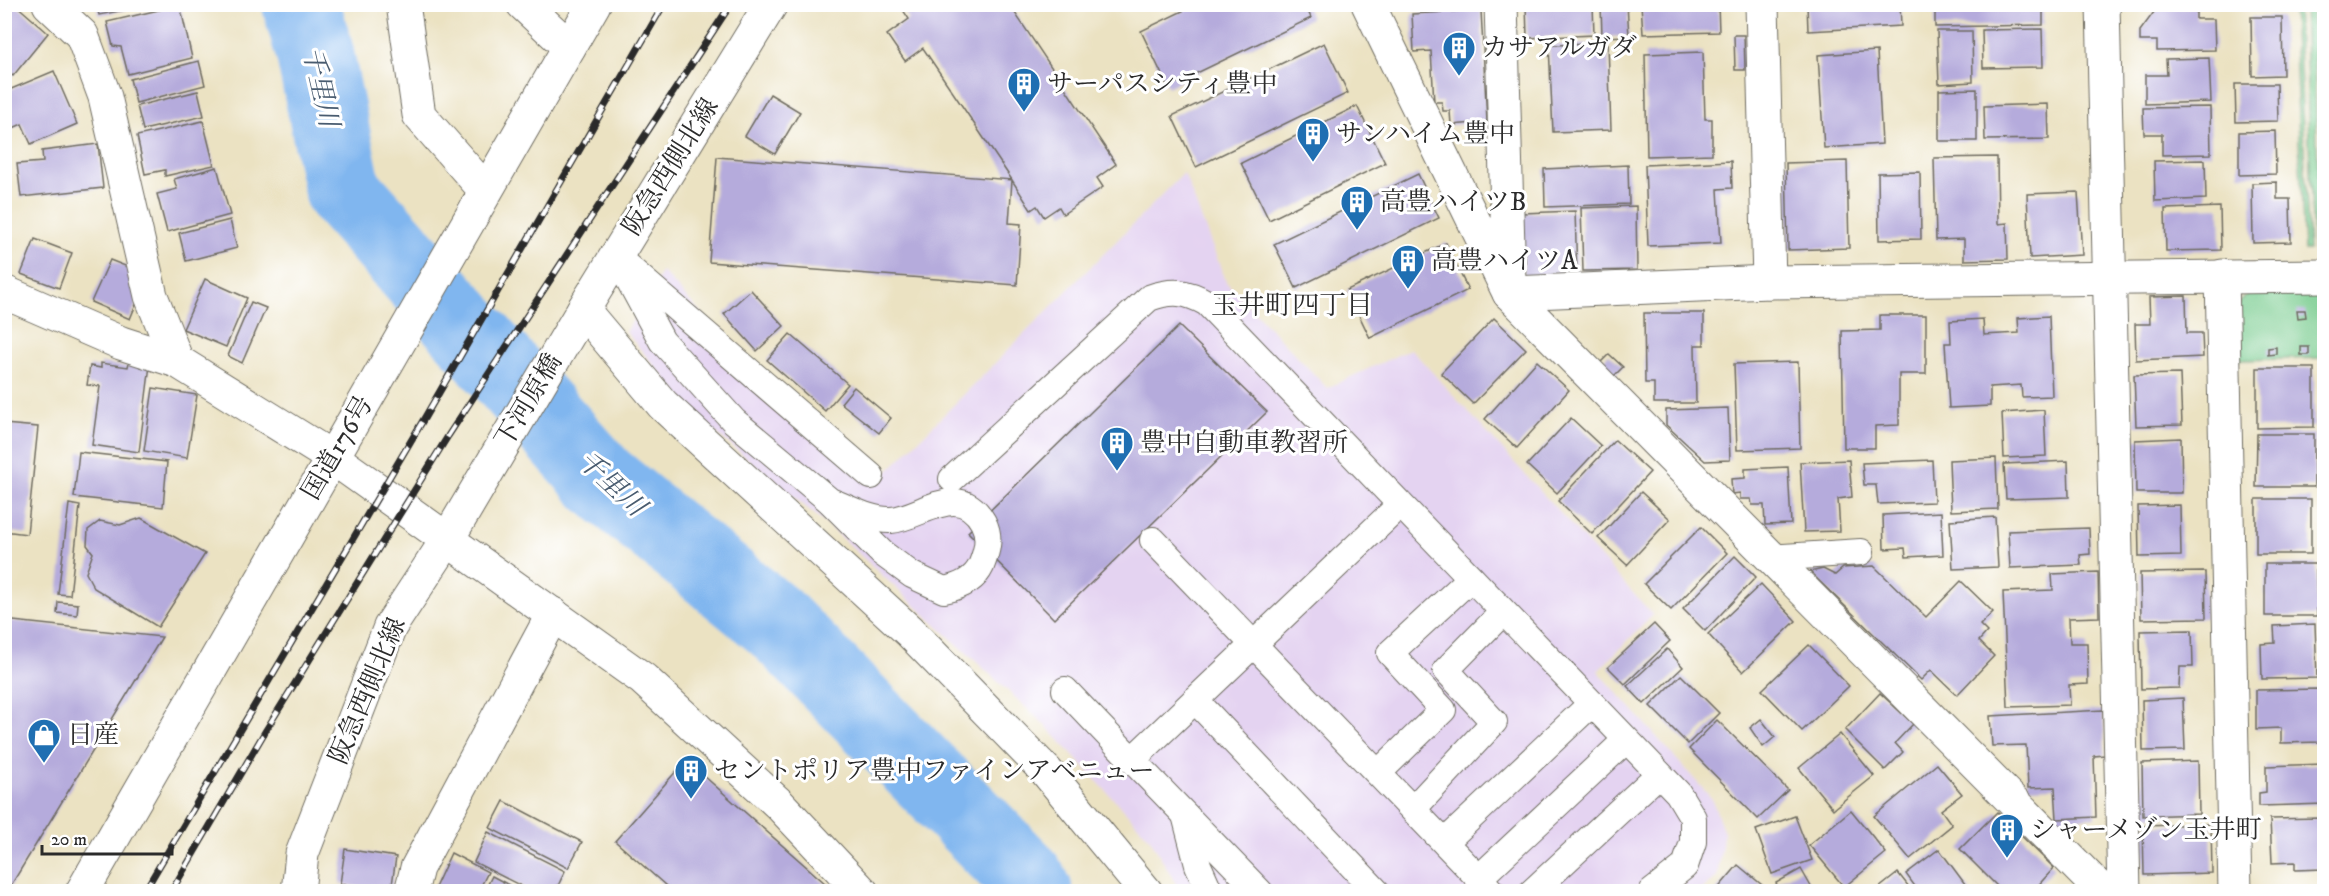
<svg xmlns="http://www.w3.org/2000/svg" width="2329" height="896" font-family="'IM FELL DW Pica','Noto Serif JP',serif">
<rect width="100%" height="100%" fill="#fff"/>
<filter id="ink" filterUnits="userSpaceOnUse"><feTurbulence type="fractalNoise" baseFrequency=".0167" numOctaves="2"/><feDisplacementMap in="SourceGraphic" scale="12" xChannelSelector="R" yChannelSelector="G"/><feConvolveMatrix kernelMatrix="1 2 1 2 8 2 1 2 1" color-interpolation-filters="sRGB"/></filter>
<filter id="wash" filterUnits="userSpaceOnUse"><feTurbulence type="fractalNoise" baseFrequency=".008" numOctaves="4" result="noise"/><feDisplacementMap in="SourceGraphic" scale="24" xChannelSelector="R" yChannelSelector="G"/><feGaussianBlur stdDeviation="1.35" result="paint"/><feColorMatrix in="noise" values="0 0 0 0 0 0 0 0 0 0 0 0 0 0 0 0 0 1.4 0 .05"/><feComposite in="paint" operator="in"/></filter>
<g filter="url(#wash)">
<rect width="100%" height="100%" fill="#ebe2c2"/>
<!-- built -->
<path fill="#e4d3f1" d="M1184,173L1226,282L1327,388L1411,349L1653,615L1598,671L1712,799L1724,833L1717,877L1699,892L1180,891L1149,837L1044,724L824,522L699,419L626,332L662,271L738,353L882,477Z"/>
<!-- green -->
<g fill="#79cc8f" stroke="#527c5d" stroke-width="1.5">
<path d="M2293,5H2297L2309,250H2304Z"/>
<path d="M2304,5H2312L2321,251L2313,250Z"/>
<path d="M2249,292H2324V358L2238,360L2237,306Z"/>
</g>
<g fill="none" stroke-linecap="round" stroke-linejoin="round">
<!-- river -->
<path stroke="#80b6ef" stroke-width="78" d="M301,4L315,54L343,191L601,480L776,623L1022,873L1034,892"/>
</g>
<g id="blocks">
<!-- building -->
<g fill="#b5abdc">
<path d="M15,4L48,33L13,76L4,69V16Z"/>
<path d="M96,4H146V6L99,15Z"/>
<path d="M899,4H1009L1116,164L1097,178L1103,187L1063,214L1059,207L1044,217L1037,206L1031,210L1012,180L1009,223L1021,224L1017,285L709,262L717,157L1012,180L923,48L905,61L887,35L909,19Z"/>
<path d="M1197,4H1305L1311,18L1168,87L1141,31Z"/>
<path d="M1526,4H1593L1594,35L1527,38Z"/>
<path d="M1601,4H1627L1629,36L1602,37Z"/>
<path d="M1641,4H1718L1719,32L1643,34Z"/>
<path d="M1807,4H1900L1901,26L1808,31Z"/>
<path d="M1935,4H2043V25L1935,27Z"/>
<path d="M180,5L192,58L128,74L121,47L113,46L107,22Z"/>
<path d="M2196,7V19H2214L2215,50L2157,51V41H2140V31L2157,8Z"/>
<path d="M1481,10L1487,122L1451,125L1450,111H1443L1442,102H1434L1431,51L1414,52L1412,14Z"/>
<path d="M2251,17H2282L2283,75L2252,76Z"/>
<path d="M2042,29L2043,67L1983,68L1982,30Z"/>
<path d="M1937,31H1972L1973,82L1939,84Z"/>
<path d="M1734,35H1744L1745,70H1735Z"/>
<path d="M1324,43L1348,93L1196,167L1172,116Z"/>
<path d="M1608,44L1611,130L1553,132L1549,45Z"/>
<path d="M1877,51L1882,144L1824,148L1818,55Z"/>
<path d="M1703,52L1705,119H1712V154L1647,156L1645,54Z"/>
<path d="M2209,58L2211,102L2145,104V75H2167L2166,59Z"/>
<path d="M199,61L205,85L136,103L130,79Z"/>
<path d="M54,71L77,124L31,144L22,124L4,132V92Z"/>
<path d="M2235,84H2277L2278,121L2236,122Z"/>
<path d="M1977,89V141H1939V90Z"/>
<path d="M198,91L204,116L143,130L137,106Z"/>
<path d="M770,94L800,112L775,154L745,136Z"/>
<path d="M2048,104L2049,139L1985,140L1984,106Z"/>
<path d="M1357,106L1385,163L1269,220L1241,163Z"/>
<path d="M2210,107L2211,154L2162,155V134H2144L2143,108Z"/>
<path d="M203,121L214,165L165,176V170L145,174L137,136Z"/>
<path d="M2275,131L2276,174L2239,175V132Z"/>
<path d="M98,144L103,188L21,197L17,164L43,162L42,151Z"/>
<path d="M1997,157L1998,224L2007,223L2008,259L1964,260V239L1936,240L1934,158Z"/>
<path d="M2205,160L2206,199L2155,201L2154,161Z"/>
<path d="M1731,161L1732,188L1718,189L1721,243L1648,246L1645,165Z"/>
<path d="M1847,161L1849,248L1788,250L1786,163Z"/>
<path d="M1628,165L1629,204L1545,207L1544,169Z"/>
<path d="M217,167L230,215L167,232L157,194L177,189L174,179Z"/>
<path d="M1920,172L1921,239L1879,240L1878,173Z"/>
<path d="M1418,174L1439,218L1296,288L1274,244Z"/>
<path d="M2277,182V199H2290L2291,242L2253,243L2252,183Z"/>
<path d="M2078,192L2082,255L2030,258L2027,194Z"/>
<path d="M1636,206L1637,270L1583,271L1581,208Z"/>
<path d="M2220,207L2221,250L2166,251L2165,209Z"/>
<path d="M1575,211L1577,275L1524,276L1522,213Z"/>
<path d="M230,220L237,248L186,261L179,233Z"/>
<path d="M35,239L72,253L59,288L21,274Z"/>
<path d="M1446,243L1468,290L1370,338L1347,290Z"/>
<path d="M110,260L128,267L140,295L130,319L91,302Z"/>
<path d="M205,279L247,298L226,347L183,329Z"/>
<path d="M751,290L784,326L757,351L724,314Z"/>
<path d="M2186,296L2187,333H2202L2203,357L2136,360L2135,324H2150L2149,297Z"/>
<path d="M251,302L266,308L242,363L228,356Z"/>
<path d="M2297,310H2305L2306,317L2298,318Z"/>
<path d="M1644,313H1704V345H1695L1696,403H1654V383H1645Z"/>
<path d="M1880,315H1926V374H1899V425L1875,426V448H1844L1842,331L1880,330Z"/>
<path d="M2049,316L2052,396L2022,397L2021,385L1990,387V406L1949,408L1945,343H1951L1950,321L1983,319L1984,335L2019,333L2018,318Z"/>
<path d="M1494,318L1526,349L1473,404L1441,373Z"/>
<path d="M1179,326L1267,412L1054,619L968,532Z"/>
<path d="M790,334L848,384L825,411L767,360Z"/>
<path d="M2276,347V354L2268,355V348Z"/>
<rect x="2301" y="347" width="8" height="8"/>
<path d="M1609,354L1623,367L1614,376L1600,363Z"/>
<path d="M1537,361L1569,390L1517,448L1485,419Z"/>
<path d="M129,362L150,365L139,452L92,445L100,386L87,385L90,366L101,368V363L128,367Z"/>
<path d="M1798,362L1800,448L1737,450L1734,364Z"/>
<path d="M2257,368H2314V427L2257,428Z"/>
<path d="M2180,374L2182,425L2136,426L2134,375Z"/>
<path d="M854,387L891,418L879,433L841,403Z"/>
<path d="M153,388L197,395L187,458L144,451Z"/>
<path d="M1728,408L1730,460L1705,461L1666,425V410Z"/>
<path d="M2044,410L2046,456L2004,458L2002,413Z"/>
<path d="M1571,418L1601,446L1557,493L1527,465Z"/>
<path d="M4,424L38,427L27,534L4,531Z"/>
<path d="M2257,434H2314V487H2256Z"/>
<path d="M2181,438L2182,493H2136L2135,440Z"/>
<path d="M1615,440L1650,472L1592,534L1558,501Z"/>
<path d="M79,452L167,462L163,507L74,497Z"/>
<path d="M1996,458L1998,509L1951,511L1949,460Z"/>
<path d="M1849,460L1852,497L1838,499L1840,531L1804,532L1800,462Z"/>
<path d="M1932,460L1934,502L1878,504L1876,485H1864L1862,463Z"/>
<path d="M2068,461L2069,497L2006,499L2004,464Z"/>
<path d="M1788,467L1791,524L1765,525L1764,505H1752L1751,499H1740V493L1732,494L1731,479L1745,478V469Z"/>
<path d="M1641,492L1670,519L1627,565L1598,538Z"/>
<rect x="2256" y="499" width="55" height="55"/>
<path d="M69,504L80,506L70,595L58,594Z"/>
<path d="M2180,505L2181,556L2139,557L2138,506Z"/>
<path d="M1941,512L1943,555L1906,557L1905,548L1884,549L1883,515Z"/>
<path d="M1995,517L1998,567L1953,569L1950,520Z"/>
<path d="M141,518L205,554L158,627L94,588L86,573L93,553L87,545L88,530L100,521L120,525Z"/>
<path d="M1701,527L1727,553L1671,610L1644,584Z"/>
<path d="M2089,528L2090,554L2080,555L2081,565L2010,568L2008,531Z"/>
<path d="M1735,556L1756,577L1705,631L1683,609Z"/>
<path d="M2265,564H2316L2317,616H2265Z"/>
<path d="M1874,566L1926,617L1961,581L1993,612L1980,625L1987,632L1979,641L1994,656L1957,695L1931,670L1921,680L1810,572L1823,569L1835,575L1843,568Z"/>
<path d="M2098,572L2099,617L2069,618L2070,643H2087L2088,684L2069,685L2070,705L2008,707L2003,592L2053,590L2052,574Z"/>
<path d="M2205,572L2206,618L2141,619L2140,573Z"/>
<path d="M1761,584L1796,621L1743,672L1708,634Z"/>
<path d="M58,602L78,604L77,615L57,613Z"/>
<path d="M4,620L162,637L7,892H4Z"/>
<path d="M1654,624L1670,641L1625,684L1608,667Z"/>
<path d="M2315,624L2317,678L2262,679L2261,644L2275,643L2274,626Z"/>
<path d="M2192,630L2193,667H2180L2179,688L2141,689L2140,631Z"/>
<path d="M1809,645L1849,686L1802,731L1762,690Z"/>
<path d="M1667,649L1683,667L1644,704L1627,686Z"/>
<path d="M1681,675L1719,713L1688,744L1650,706Z"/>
<path d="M2321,689L2322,742L2281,743V728L2256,729V690Z"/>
<path d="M1880,693L1913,724L1895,743L1903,752L1885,770L1845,730Z"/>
<path d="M2183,698L2185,750L2143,751L2142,700Z"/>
<path d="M2103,710L2105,755L2094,756L2096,817L2057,819L2055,787L2028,788L2026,745L1992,746L1990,716Z"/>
<path d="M1761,719L1775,737L1763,747L1750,728Z"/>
<path d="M1717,720L1788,790L1758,819L1689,749Z"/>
<path d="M1840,734L1874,776L1833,809L1799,768Z"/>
<path d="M686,760L835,892H673L615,841Z"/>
<path d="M2198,761L2199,814L2143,816L2142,763Z"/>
<path d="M1937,764L1962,794L1941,810L1952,825L1910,859L1874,816Z"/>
<path d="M2324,764V804L2259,806V793L2266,792V766Z"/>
<path d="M504,801L582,842L568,868L490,828Z"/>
<path d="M1851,810L1886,853L1844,887L1809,845Z"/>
<path d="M1997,812L2054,868L2032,892H2003L1960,849Z"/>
<path d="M1795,816L1812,860L1772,874L1756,830Z"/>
<path d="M2324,818V869L2295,870V862L2272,863L2270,819Z"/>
<path d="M2211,824L2212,873L2144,875L2143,826Z"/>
<path d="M488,832L565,871L555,892H533L474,862Z"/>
<path d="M345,849L396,857L391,892L340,884Z"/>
<path d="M1939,849L1971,892H1919L1906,874Z"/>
<path d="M451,853L488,872L478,892H433Z"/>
<path d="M1738,865L1768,890L1767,892H1715Z"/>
<path d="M1801,869L1814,892H1781L1776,883Z"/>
<path d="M1898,873L1913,892H1874Z"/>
<path d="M492,876L511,886L508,892H484Z"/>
</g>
</g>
</g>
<g filter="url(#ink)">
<use href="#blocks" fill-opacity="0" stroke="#6e6b60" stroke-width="1.5"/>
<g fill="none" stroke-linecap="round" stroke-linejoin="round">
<!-- service casing -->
<g stroke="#6e6b60" stroke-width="28">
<g id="service">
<path d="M616,256L662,341L734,421L830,501L882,553L912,575L944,590C959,587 974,581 981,566C987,551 991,537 983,522C959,479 921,518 891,520C871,521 849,508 830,501"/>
<path d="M627,266L871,476"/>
<path d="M952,479L1149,298C1172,290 1186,291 1207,303L1678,793L1693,818V842L1685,866L1652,892"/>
<path d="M1153,540L1492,892"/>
<path d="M1769,558L1861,552"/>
<path d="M1065,690L1132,760"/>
<path d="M1195,700L1377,892"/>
<path d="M1378,773L1443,710L1390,653L1471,578"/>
<path d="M1413,809L1494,722L1446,670L1503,612"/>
<path d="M1185,815L1198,865L1210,892"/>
<path d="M1445,842L1591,704"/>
<path d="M1479,878L1626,740"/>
<path d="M1260,892L1132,760L1400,505"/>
<path d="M1532,892L1659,774"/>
</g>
</g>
<!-- minor casing -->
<g stroke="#6e6b60" stroke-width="35">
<g id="minor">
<path d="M49,4L82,35L105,97L151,296L177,361"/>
<path d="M403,4L419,115L485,190"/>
<path d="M523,4L569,47"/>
<path d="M1368,4L1509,293L2103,892"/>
<path d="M1501,4L1509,282"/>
<path d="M1762,4L1769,282"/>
<path d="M2103,4L2124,892"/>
<path d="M2222,276L2235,892"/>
<path d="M4,292L121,343L177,361L333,458L643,679L779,804L862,892"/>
<path d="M1509,293L1769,282L2324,276"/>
<path d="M583,310L663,405L909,631L1046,771L1146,892"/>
<path d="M298,892L302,854L390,627L447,540L583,310L771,4"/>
<path d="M411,892L417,868L553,614"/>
</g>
</g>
<!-- trunk casing -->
<g stroke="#6e6b60" stroke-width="35">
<path id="trunk" d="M82,892L594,4"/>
</g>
<!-- service -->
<use href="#service" stroke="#fff" stroke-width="26"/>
<!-- minor -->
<use href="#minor" stroke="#fff" stroke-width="33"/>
<!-- trunk -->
<use href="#trunk" stroke="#fff" stroke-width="33"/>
<!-- rail casing -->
<g stroke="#2b2b2b" stroke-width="7">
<g id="rail">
<path d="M144,892L425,417L664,4"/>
<path d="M171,892L266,730L448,436L731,4"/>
</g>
</g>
<!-- rail -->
<use href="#rail" stroke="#fff" stroke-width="4.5" stroke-dasharray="14" stroke-linecap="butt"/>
</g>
</g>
<!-- icons -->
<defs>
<g id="building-pin" transform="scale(1.725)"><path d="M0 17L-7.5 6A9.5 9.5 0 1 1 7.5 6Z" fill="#1f6fb2" stroke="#fff"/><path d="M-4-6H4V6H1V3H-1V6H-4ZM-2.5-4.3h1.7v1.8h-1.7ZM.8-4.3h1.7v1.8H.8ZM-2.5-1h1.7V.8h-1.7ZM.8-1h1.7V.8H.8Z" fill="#fff"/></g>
<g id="shop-pin" transform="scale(1.725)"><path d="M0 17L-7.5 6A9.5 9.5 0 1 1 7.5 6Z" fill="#1f6fb2" stroke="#fff"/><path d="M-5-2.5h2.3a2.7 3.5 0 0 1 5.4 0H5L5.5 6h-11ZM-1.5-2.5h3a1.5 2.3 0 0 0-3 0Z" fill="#fff"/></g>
</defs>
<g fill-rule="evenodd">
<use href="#building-pin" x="1459" y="48"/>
<use href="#building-pin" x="1024" y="84"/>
<use href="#building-pin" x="1313" y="134"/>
<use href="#building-pin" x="1357" y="202"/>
<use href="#building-pin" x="1408" y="261"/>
<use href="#building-pin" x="1117" y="443"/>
<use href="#shop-pin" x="44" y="735"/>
<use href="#building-pin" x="691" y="771"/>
<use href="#building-pin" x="2007" y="830"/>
</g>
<g text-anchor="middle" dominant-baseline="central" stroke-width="6" stroke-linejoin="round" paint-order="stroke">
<!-- poi labels -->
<g font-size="26" fill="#2b2b2b" stroke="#fff" text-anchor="start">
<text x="1482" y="48">カサアルガダ</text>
<text x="1047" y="84">サーパスシティ豊中</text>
<text x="1336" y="134">サンハイム豊中</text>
<text x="1380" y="202">高豊ハイツB</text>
<text x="1431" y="261">高豊ハイツA</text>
<text x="1140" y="443">豊中自動車教習所</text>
<text x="67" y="735">日産</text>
<text x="714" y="771">セントポリア豊中ファインアベニュー</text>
<text x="2030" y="830">シャーメゾン玉井町</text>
</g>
<!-- street labels -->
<g font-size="26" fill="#2b2b2b" stroke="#fff">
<text transform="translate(671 167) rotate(-58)">阪急西側北線</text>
<text transform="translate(529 401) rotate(-59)">下河原橋</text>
<text transform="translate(338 448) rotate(-60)">国道176号</text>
<text transform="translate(368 691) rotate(-67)">阪急西側北線</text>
</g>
<!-- water labels -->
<g font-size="27" font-style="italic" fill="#495c70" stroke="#fff">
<text transform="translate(320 87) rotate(77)">千里川</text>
<text transform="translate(611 484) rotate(43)">千里川</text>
</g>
<!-- neighbourhood labels -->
<g font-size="27" fill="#2b2b2b" stroke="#fff">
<text x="1292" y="306">玉井町四丁目</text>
</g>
</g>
<!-- margin -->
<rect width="2329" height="896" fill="none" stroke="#fff" stroke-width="24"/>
<!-- scale -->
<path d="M42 845v9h130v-9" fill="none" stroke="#2b2b2b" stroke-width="3"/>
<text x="51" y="845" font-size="18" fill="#2b2b2b" stroke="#ffffff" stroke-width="4.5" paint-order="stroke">20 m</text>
</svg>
